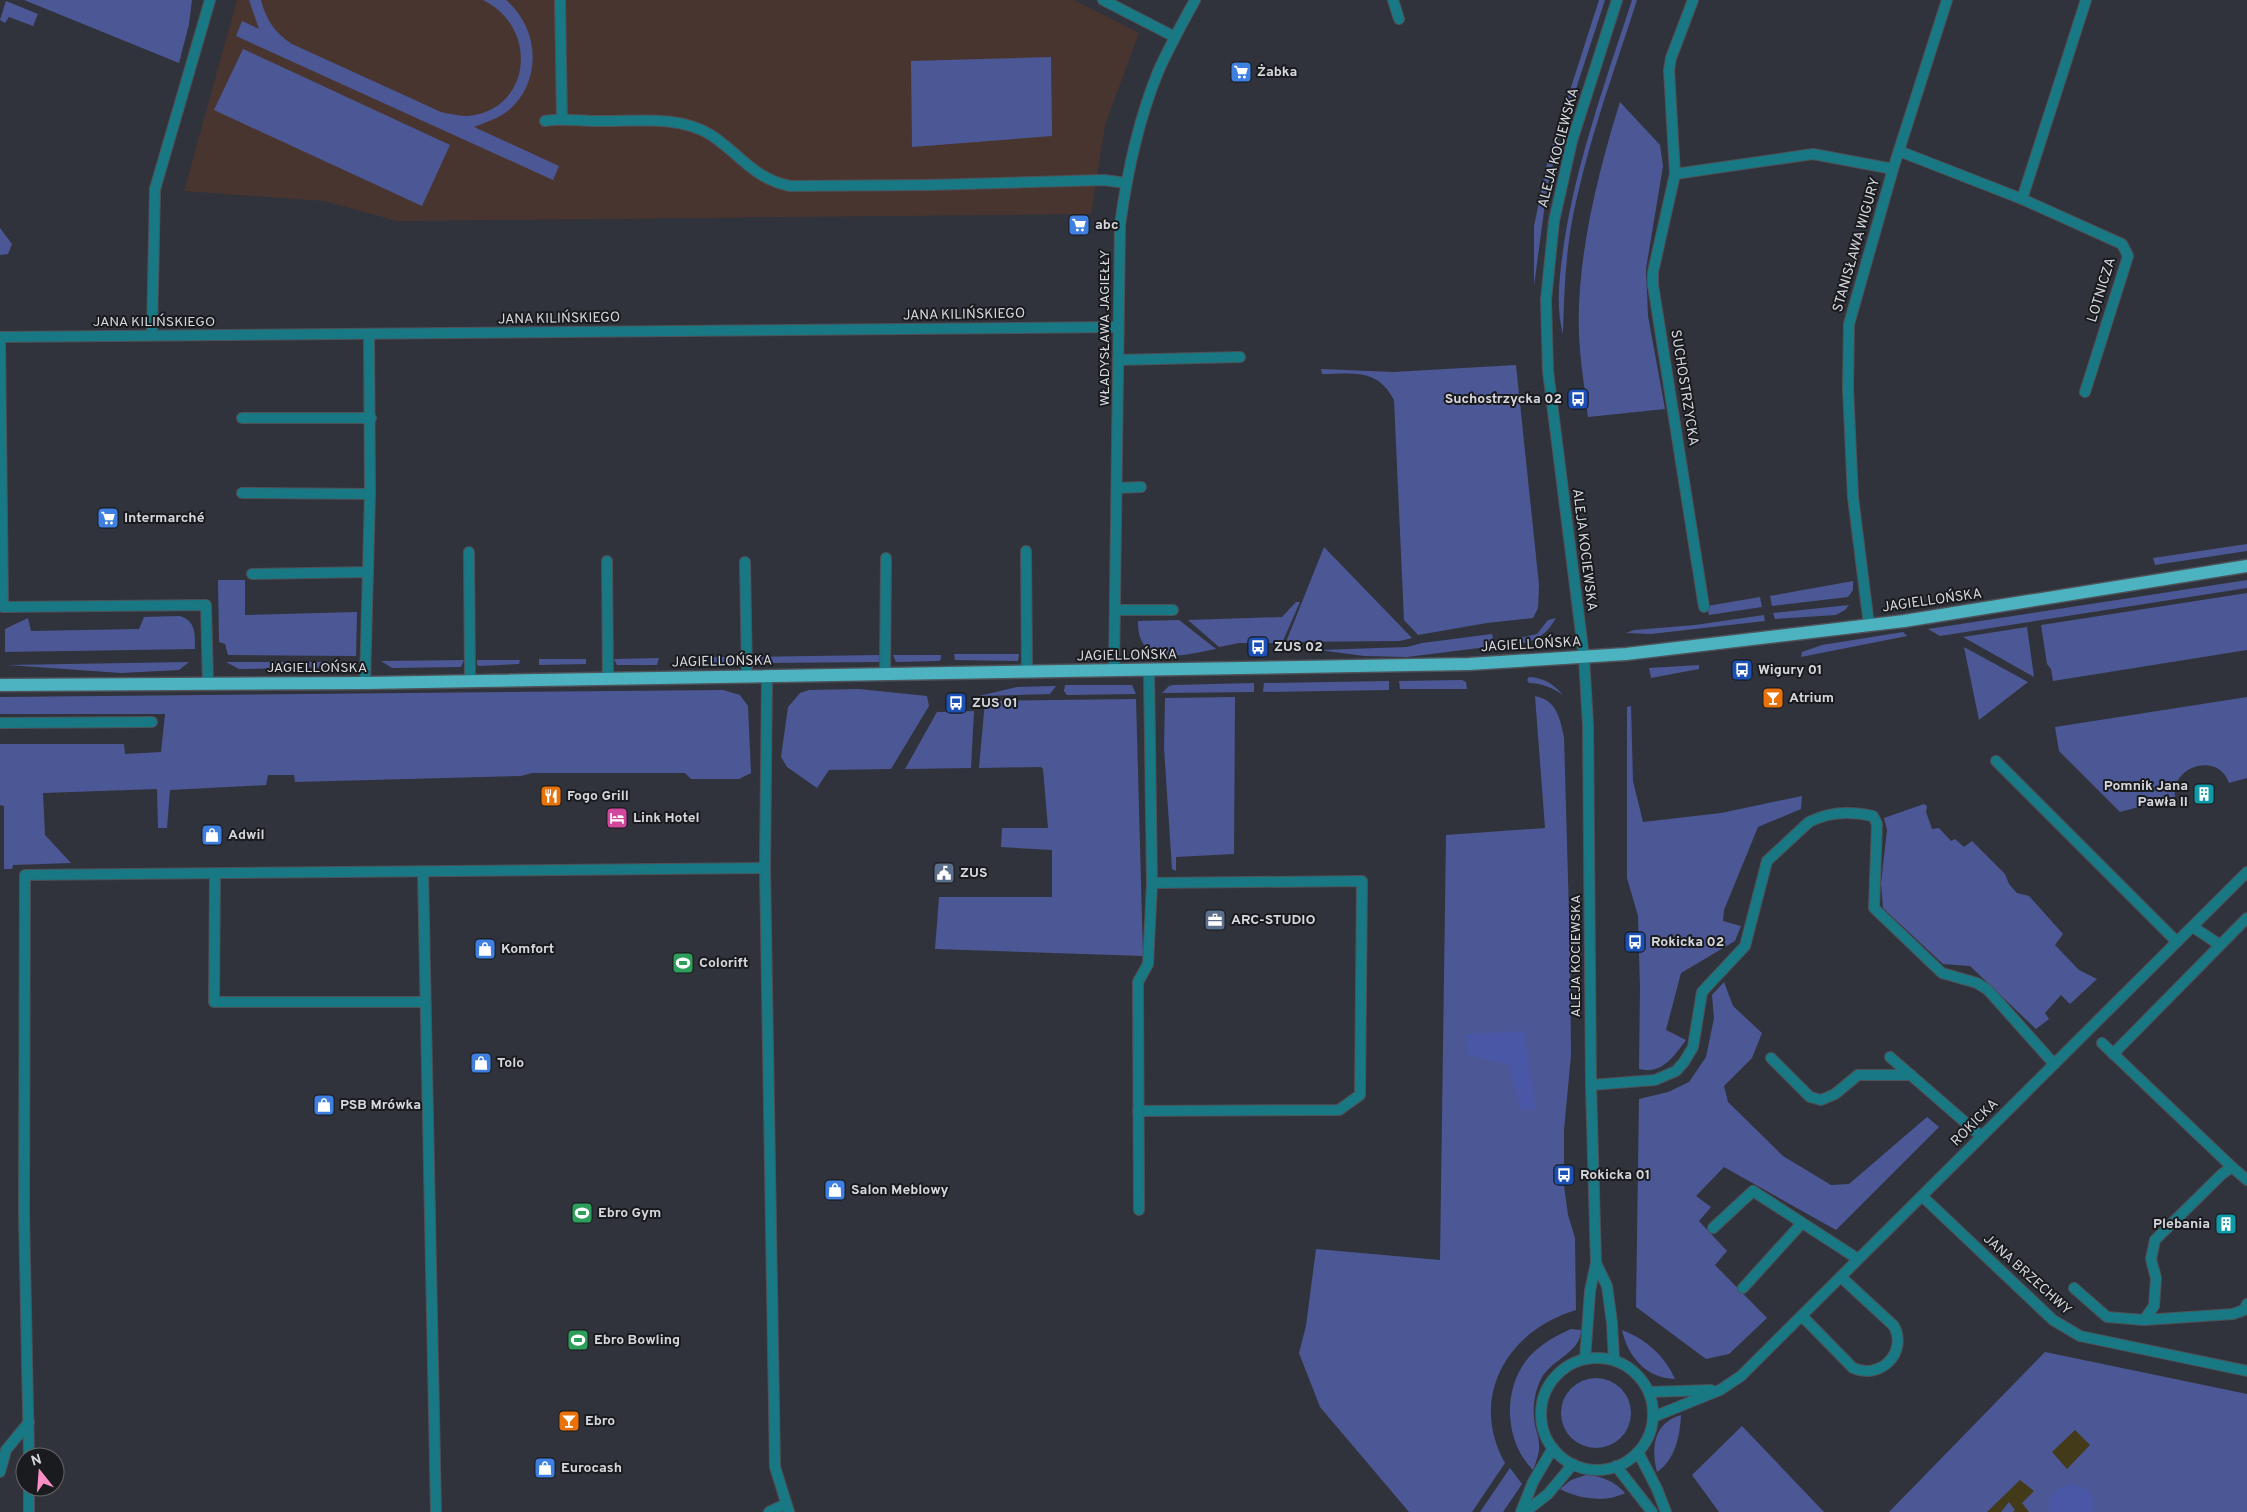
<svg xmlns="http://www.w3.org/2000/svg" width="2247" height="1512" font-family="Overpass,sans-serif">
<rect width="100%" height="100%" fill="#30333b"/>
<!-- education -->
<path fill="#493530" d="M237,0H1074L1139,33L1105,125L1091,214L397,221L324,201L184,191Z"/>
<!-- green -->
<g fill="#4c5895">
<path d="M24,0H192L189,24L179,63Z"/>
<path d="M249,0H261C266,20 275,33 292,44L441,112C450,114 459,116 468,116C532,110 539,27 483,0H506C539,28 543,80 509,110C498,119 486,122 474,127L559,166L553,180L236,36L242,21L259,29Z"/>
<path d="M1599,0H1605L1559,141L1547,188L1534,286V226L1548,159Z"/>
<path d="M1632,0H1637C1613,75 1585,150 1571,227C1565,263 1564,298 1563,334C1555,304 1560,274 1564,243C1577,160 1606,80 1632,0Z"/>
<path d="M6,1L38,14L33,26L9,17L5,23L0,20Z"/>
<path d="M243,49L450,145L422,206L214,110Z"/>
<path d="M1051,57L1052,136L912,147L911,61Z"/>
<path d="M1620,102L1660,145L1663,166L1646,269L1648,316L1665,409L1588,417C1585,390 1580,361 1579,334C1576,260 1598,172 1620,102Z"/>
<path d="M0,228L12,244L8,254L0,255Z"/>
<path d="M1516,365L1539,585L1538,608L1533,618L1487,623L1418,635L1404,620L1394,400C1377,368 1354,374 1322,374L1321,369L1393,372Z"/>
<path d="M2247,544V551L2155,565L2153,558Z"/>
<path d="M1324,547L1412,638L1400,641L1286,642Z"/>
<path d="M218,580H245V615L357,612L356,656L228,655L225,644L219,642Z"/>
<path d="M2247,580V588L1940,636L1928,629Z"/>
<path d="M1853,581V590L1848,597L1772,606L1770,596Z"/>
<path d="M2247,593V650L2053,681L2051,669L2047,664L2041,625Z"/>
<path d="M1760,597L1762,607L1709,615L1707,606Z"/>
<path d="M1296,602H1300L1282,643H1239L1219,647L1188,620L1282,617Z"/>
<path d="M1849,605L1845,610L1836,615L1775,619L1773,613Z"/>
<path d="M1764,615L1765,621L1651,634L1626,633L1634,630L1695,625Z"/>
<path d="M179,616C196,620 195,634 195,649L5,652V629L28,618L31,631L139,629L144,617Z"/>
<path d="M1556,618C1545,637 1534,642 1513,645L1515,639L1537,634L1548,620Z"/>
<path d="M1179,620L1216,649C1185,655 1137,669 1138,621Z"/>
<path d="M2027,627L2034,677L1963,637Z"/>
<path d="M1903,632L1907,636L1801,657L1802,652L1822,645Z"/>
<path d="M1492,634L1495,646L1407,657L1364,656L1319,650L1407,647L1422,643Z"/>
<path d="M1964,647L2028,682L1979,720Z"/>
<path d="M954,654H1019L1018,661L955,660Z"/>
<path d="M880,655L881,660L878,662L756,663L754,661V657Z"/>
<path d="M893,655H941V659L939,661L896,662Z"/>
<path d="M699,657H740V663L700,664Z"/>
<path d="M659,658L657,665H617L614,659Z"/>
<path d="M539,659H586V664L539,665Z"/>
<path d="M464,660L461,667L392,668L381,661Z"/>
<path d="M477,660H520L519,664L480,666L477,665Z"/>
<path d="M189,662L179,670L121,673L8,665Z"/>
<path d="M226,662H350L342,667L239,669Z"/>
<path d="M1699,665V669L1651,678L1649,668Z"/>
<path d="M1529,677C1545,678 1553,684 1563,695C1553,688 1542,683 1529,683L1527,680Z"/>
<path d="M1462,680L1466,682L1467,689H1400L1399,681Z"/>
<path d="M1389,681V690L1263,692L1264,683Z"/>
<path d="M1254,683V692L1162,693L1169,686L1173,685Z"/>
<path d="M1065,685H1132L1136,694L1067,695L1064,691Z"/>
<path d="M1056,686L1050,694L979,696L1017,687Z"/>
<path d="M859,689L927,696L929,706L891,769L829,770L817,788L787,767L781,757L788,707L800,693L809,690Z"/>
<path d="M723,690L740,695L748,706L751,773L739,779H691L685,773H532L521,776L295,782L294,775H268L266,785L170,790L167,828H158L157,789L43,793L45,835L71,863L13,865L12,869H4V806L0,805V744H124L125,754L161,752L165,714H0V697Z"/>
<path d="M1535,696C1557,700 1560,719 1564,737L1570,950L1571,1055L1564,1130V1168L1562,1171L1568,1215L1575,1238L1576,1310C1508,1330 1468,1397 1505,1463L1472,1512H1409L1320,1407L1299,1353L1306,1326L1316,1249L1440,1260L1446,835L1545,828Z"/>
<path d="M1235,697L1234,854L1176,857V871L1172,869L1164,748L1165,698Z"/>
<path d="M2247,697V778L2229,783C2219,752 2171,765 2175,797L2120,812L2059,751L2055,727Z"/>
<path d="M1136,699L1143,956L935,949L939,897H1052V850L1001,847L1002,828H1048L1043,769L1041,767L979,768L985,701Z"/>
<path d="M1631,706L1633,781L1643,822L1721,813L1802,796L1801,809L1758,827L1724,910L1723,921L1741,926L1735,941L1681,973L1666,1030L1686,1040C1674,1056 1662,1075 1639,1069L1640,989L1638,916L1627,878V707Z"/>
<path d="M974,711L971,768L905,769L937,712Z"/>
<path d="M1924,804L1927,806L1926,812L1932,829L1939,828L1951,841L1955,839L1964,847L1972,841L2005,874L2009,884L2017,893L2029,896L2063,934L2055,945L2079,970L2097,979L2070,1004L2061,995L2045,1013L2049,1019L2036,1029L1970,966L1943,964L1883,908L1881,883L1887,830L1884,818Z"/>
<path d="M1724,982L1733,1006L1762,1033L1752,1058L1724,1086L1728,1102L1783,1156L1831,1185L1849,1184L1927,1117L1939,1127L1836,1230L1724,1167L1696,1196L1711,1207L1699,1221L1727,1251L1715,1265L1767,1318L1729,1354L1706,1359L1636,1307L1639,1099L1668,1092L1689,1082L1706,1057L1714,1018L1712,995Z"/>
<path d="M1571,1329L1581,1330C1581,1353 1550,1360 1541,1379C1534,1393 1532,1410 1535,1425C1536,1431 1539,1437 1539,1444C1540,1452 1536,1462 1533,1470C1504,1441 1502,1388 1529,1357C1541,1344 1555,1336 1571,1329Z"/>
<path d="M1622,1330C1646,1339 1664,1355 1675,1379C1646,1378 1628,1357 1622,1330Z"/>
<path d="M2045,1352L2247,1394V1512H1889Z"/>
<circle cx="1596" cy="1413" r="35"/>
<path d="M1681,1415C1680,1436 1675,1460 1657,1472C1651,1448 1653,1423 1681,1415Z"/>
<path d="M1742,1426L1824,1512H1719L1692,1475Z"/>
<path d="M1510,1468L1522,1484L1503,1512H1480Z"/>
<path d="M1586,1475C1602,1476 1614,1481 1625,1493C1606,1503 1579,1499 1560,1489L1571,1480Z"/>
</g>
<!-- forest -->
<g fill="#4957a6">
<path d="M1524,1031L1536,1110H1521L1509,1064L1469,1056L1466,1034Z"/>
<path d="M2071,1484C2088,1487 2096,1493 2092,1512H2050C2047,1494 2056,1489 2071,1484Z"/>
</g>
<!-- sand -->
<g fill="#433a1a">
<path d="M2075,1430L2090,1445L2067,1469L2052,1452Z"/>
<path d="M2020,1480L2034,1491L2022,1503L2029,1512H2013L2015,1510L2009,1502L2001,1512H1987Z"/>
</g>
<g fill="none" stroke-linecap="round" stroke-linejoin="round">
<!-- service casing -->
<g stroke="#4e5158" stroke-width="12">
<g id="service">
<path d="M560,0L562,118"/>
<path d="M1393,0L1399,19"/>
<path d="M545,121C562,118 577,121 595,121C632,122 677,114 711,135C740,154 754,179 790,186L929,185L1104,180L1126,183"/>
<path d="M152,334L155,189L210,0"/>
<path d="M0,337L3,607L206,605L208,683"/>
<path d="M1118,360L1240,357"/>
<path d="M242,418H371"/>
<path d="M1117,488L1141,487"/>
<path d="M242,493L370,494"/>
<path d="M1026,551L1027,673"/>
<path d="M607,561L608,679"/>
<path d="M745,562L747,677"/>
<path d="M252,574L368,572"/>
<path d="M1116,610H1173"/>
<path d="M885,675L886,558"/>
<path d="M767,676L765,868L775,1467L789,1512"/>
<path d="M365,683L370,494L369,335"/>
<path d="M0,723L152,722"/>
<path d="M1996,761L2177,942"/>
<path d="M423,872L436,1512"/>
<path d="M215,874L214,1002H425"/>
<path d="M2193,927L2220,945"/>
<path d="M2113,1054L2247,918"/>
<path d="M1890,1057L1981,1136"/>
<path d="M1771,1058L1810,1097L1821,1100L1835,1094L1858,1075H1911"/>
<path d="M1591,1085L1655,1080L1676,1071L1684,1062L1693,1047L1702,992L1745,946L1767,861L1809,822C1830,811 1851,811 1873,816L1877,824L1874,908L1942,973L1977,983L1988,990L2054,1064"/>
<path d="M1138,1111L1339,1110L1360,1095L1362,881L1152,883"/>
<path d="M2232,1167L2247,1180"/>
<path d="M1139,1210L1138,982L1148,964L1152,883L1149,671"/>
<path d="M1713,1228L1753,1191L1858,1259"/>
<path d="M1743,1288L1802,1223"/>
<path d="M2074,1288L2107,1317L2144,1320L2154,1306L2156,1278L2151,1259L2155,1240L2222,1174L2232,1167L2102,1043"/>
<path d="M1802,1316L1853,1368C1880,1380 1908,1353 1894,1326L1841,1277"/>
<path d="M2144,1320L2233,1314L2244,1310L2247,1304"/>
<path d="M29,1457L24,1213L25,875L765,868"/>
<path d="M29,1487V1512"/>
<path d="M769,1512L786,1504"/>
</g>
</g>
<!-- minor casing -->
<g stroke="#4e5158" stroke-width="12">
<g id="minor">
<path d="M1103,0L1175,37"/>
<path d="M1693,0L1671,58L1669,70L1675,174L1653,272V285L1704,607"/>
<path d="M1899,151L2022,199L2122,244L2128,256L2085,392"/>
<path d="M1675,174L1813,154L1893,169"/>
<path d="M2022,199L2086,0"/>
<path d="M0,337L1118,327"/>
<path d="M469,552L470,681"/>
<path d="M1869,625L1853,497L1848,388L1849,324L1893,169L1947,0"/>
<path d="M1114,671L1120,225C1127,173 1138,121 1158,72C1169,47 1182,24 1195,0"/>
<path d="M1922,1196L2053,1320L2080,1336L2247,1371"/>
<path d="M1649,1392L1711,1390"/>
<path d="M1653,1417L1720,1390L1741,1376L2247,872"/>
<path d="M0,1472L6,1450L29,1422"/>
</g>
</g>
<!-- tertiary casing -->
<g stroke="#4e5158" stroke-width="12">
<g id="tertiary">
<path d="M1596,1263L1607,1286L1612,1323L1614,1360"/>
<circle cx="1597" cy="1414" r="56"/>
<path d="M1585,1359L1590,1291L1596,1263L1591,1085L1588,725L1584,657L1548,371L1546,300L1554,221L1572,141L1617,0"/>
<path d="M1638,1452L1657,1489L1666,1512"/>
<path d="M1616,1466L1652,1512"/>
<path d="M1521,1512L1533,1482L1553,1448"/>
<path d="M1525,1512L1548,1494L1573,1464"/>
</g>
</g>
<!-- primary casing -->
<g stroke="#4e5158" stroke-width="15">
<path id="primary" d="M0,685L365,683L1469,664L1626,654L1904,621L2247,566"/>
</g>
<!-- service -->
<use href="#service" stroke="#187884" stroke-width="10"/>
<!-- minor -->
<use href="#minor" stroke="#187884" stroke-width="10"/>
<!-- tertiary -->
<use href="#tertiary" stroke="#187884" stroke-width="10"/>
<!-- primary -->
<use href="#primary" stroke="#4db3c1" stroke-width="12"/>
</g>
<!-- icons -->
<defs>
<g id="supermarket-square" transform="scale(1.125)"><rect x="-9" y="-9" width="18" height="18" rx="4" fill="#3f7fe0" stroke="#191b1f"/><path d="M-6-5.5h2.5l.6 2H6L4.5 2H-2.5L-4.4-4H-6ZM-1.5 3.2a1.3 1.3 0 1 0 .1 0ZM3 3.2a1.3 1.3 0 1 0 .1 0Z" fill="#fff"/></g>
<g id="bus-square" transform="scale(1.125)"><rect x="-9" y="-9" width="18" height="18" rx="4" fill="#1a4fb4" stroke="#191b1f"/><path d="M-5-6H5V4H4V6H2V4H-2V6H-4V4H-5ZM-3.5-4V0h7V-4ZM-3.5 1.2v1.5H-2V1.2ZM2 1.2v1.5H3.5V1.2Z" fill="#fff"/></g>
<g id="bar-square" transform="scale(1.125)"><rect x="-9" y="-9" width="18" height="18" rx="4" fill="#e8710a" stroke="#191b1f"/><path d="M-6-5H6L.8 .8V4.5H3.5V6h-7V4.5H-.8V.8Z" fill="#fff"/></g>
<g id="building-square" transform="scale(1.125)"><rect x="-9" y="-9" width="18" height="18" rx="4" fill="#0f9aa8" stroke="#191b1f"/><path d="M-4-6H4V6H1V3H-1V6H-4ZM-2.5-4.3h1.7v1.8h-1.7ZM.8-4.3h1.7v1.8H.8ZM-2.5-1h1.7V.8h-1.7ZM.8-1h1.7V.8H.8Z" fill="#fff"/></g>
<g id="restaurant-square" transform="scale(1.125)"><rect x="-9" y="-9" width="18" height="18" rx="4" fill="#e8710a" stroke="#191b1f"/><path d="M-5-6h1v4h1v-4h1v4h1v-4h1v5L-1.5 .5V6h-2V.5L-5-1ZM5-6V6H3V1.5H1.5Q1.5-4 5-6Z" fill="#fff"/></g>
<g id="hotel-square" transform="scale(1.125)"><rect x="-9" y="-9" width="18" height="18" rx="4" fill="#d1479c" stroke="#191b1f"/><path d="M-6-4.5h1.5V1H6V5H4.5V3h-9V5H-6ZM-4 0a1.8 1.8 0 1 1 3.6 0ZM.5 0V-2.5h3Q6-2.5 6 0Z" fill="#fff"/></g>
<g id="shop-square" transform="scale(1.125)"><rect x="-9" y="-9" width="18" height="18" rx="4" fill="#3f7fe0" stroke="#191b1f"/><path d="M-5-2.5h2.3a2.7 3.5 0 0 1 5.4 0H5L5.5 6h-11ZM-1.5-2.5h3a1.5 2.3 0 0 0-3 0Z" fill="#fff"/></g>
<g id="civic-square" transform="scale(1.125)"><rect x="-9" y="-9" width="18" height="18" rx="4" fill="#5c6f8a" stroke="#191b1f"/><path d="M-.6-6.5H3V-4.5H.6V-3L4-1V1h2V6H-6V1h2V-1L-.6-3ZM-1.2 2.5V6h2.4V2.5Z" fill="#fff"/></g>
<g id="office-square" transform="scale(1.125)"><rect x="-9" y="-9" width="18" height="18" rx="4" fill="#5c6f8a" stroke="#191b1f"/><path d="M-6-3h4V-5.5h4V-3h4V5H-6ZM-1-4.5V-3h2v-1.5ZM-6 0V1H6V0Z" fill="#fff"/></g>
<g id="stadium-square" transform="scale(1.125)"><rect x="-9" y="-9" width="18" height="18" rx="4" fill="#2e9e5b" stroke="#191b1f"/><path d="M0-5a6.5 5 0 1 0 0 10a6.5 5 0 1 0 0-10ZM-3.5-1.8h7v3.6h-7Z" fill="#fff"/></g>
</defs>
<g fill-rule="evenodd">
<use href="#supermarket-square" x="1241" y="72"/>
<use href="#supermarket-square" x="1079" y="225"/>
<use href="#bus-square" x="1578" y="399"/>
<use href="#supermarket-square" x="108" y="518"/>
<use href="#bus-square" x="1258" y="647"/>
<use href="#bus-square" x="1742" y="670"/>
<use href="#bar-square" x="1773" y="698"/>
<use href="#bus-square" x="956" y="703"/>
<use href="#building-square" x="2204" y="794"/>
<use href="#restaurant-square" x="551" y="796"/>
<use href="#hotel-square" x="617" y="818"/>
<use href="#shop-square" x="212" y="835"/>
<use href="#civic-square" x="944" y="873"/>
<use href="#office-square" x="1215" y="920"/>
<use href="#bus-square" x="1635" y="942"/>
<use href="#shop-square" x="485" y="949"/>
<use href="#stadium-square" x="683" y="963"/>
<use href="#shop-square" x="481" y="1063"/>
<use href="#shop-square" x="324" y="1105"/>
<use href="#bus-square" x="1564" y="1175"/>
<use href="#shop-square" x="835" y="1190"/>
<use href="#stadium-square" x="582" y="1213"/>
<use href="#building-square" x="2226" y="1224"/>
<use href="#stadium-square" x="578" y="1340"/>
<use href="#bar-square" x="569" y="1421"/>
<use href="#shop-square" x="545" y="1468"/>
</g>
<g text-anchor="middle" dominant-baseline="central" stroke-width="4" stroke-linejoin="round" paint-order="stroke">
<!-- poi labels -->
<g font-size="14" font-weight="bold" fill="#d6d7dd" stroke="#191b1f" text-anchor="start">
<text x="1257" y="72">Żabka</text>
<text x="1095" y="225">abc</text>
<text x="1562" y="399" text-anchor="end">Suchostrzycka 02</text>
<text x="124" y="518">Intermarché</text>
<text x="1274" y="647">ZUS 02</text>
<text x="1758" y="670">Wigury 01</text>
<text x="1789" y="698">Atrium</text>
<text x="972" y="703">ZUS 01</text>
<text x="2188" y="786" text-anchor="end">Pomnik Jana<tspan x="2188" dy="16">Pawła II</tspan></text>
<text x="567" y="796">Fogo Grill</text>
<text x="633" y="818">Link Hotel</text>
<text x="228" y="835">Adwil</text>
<text x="960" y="873">ZUS</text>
<text x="1231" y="920">ARC-STUDIO</text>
<text x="1651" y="942">Rokicka 02</text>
<text x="501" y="949">Komfort</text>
<text x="699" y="963">Colorift</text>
<text x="497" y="1063">Tolo</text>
<text x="340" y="1105">PSB Mrówka</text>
<text x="1580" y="1175">Rokicka 01</text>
<text x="851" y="1190">Salon Meblowy</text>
<text x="598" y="1213">Ebro Gym</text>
<text x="2210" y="1224" text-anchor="end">Plebania</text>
<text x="594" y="1340">Ebro Bowling</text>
<text x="585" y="1421">Ebro</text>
<text x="561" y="1468">Eurocash</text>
</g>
<!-- street labels -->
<g font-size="14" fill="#d6d7dd" stroke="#191b1f">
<text transform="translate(1559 148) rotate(-75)">ALEJA KOCIEWSKA</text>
<text transform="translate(1857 245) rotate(-74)">STANISŁAWA WIGURY</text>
<text transform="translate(2102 290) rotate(-73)">LOTNICZA</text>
<text transform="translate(964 315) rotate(-1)">JANA KILIŃSKIEGO</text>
<text transform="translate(559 319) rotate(-1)">JANA KILIŃSKIEGO</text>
<text x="154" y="322">JANA KILIŃSKIEGO</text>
<text transform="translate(1105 328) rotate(-90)">WŁADYSŁAWA JAGIEŁŁY</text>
<text transform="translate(1684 388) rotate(81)">SUCHOSTRZYCKA</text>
<text transform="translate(1584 550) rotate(83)">ALEJA KOCIEWSKA</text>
<text transform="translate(1932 601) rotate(-8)">JAGIELLOŃSKA</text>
<text transform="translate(1531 645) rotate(-3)">JAGIELLOŃSKA</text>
<text transform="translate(1127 656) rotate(-1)">JAGIELLOŃSKA</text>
<text transform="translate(722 662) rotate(-1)">JAGIELLOŃSKA</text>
<text x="317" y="668">JAGIELLOŃSKA</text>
<text transform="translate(1576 956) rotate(-90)">ALEJA KOCIEWSKA</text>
<text transform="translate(1975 1123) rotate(-45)">ROKICKA</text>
<text transform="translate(2027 1275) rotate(42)">JANA BRZECHWY</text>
</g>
</g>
<!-- north arrow -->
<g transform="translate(40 1472) rotate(343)"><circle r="24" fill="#191b1f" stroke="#65666b"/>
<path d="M0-4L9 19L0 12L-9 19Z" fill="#fa8fc6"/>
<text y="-8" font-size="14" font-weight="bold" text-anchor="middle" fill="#d6d7dd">N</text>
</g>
</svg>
